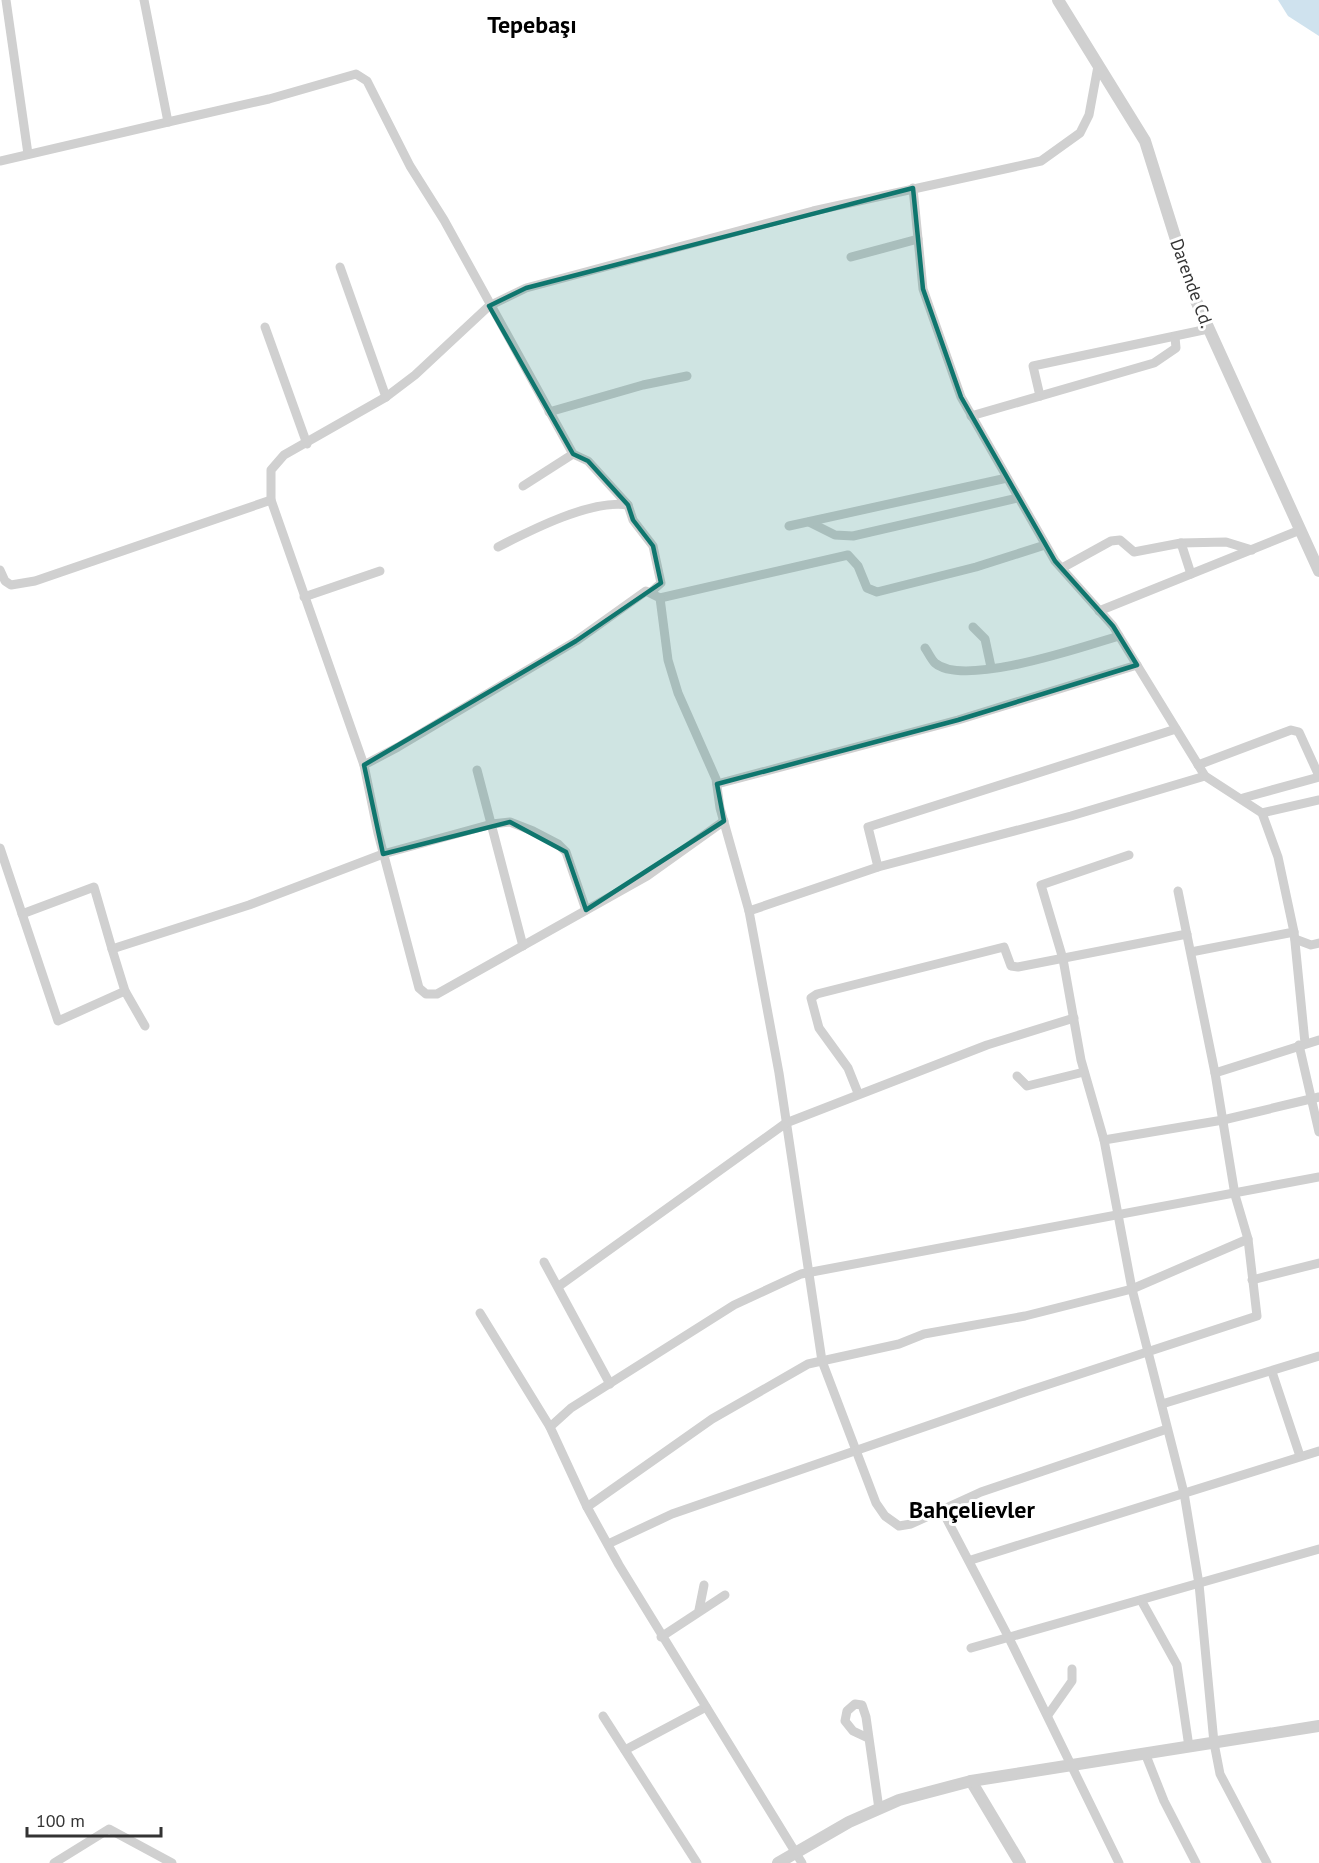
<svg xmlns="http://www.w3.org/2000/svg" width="1319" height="1863" font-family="'PT Sans',sans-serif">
<rect width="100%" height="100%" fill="#fff"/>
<!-- water -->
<path fill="#cfe2ee" d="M1278,0H1319V36L1288,16Z"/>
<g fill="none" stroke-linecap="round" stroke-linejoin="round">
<!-- minor -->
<g stroke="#d0d0d0" stroke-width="9">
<path d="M6,0L28,154"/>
<path d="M168,122L269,99L356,74L367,81L410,166L444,220L573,454L588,461L628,505L633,520L653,546L661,583L651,592"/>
<path d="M0,161L168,122L144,0"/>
<path d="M913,188L923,289L961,397L1055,561L1113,626L1205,776L1262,813L1278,857L1294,932L1191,952"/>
<path d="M851,257L918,239"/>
<path d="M340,267L386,397"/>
<path d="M265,327L307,444"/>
<path d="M1040,396L1033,366L1208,329"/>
<path d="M549,412L643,385L687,376"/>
<path d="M971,416L1154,363L1176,348L1175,337"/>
<path d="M523,486L573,454"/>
<path d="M809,522L835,535L853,536L1018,498"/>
<path d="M789,526L1007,478"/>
<path d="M1181,543L1226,542L1252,550"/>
<path d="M498,547C531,530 592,499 628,505"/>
<path d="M1062,568L1111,541L1120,540L1134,552L1181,543L1191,574"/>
<path d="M0,570L5,581L11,585L35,581L271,500"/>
<path d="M304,597L380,571"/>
<path d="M660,598L848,555L858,566L867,588L877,592L976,567L1045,545"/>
<path d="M1099,611L1300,530"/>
<path d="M973,627L985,639L991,667"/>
<path d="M925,648C928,652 931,659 935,663C964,688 1085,646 1119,636"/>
<path d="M364,765L398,747L576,641L646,591L660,598L668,660L678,693L716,779L720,808L749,911L779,1073L822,1361L876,1503L885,1516L899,1526L911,1524L981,1492L1167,1429"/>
<path d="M1198,765L1291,730L1299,732L1319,776"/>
<path d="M477,770L523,946"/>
<path d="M717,784L958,720L1137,665"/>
<path d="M1243,798L1319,777"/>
<path d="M1262,813L1319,800"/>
<path d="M724,821L647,876L437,994H426L419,988L378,833L364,765L271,500V470L284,455L386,397L415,375L489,306L526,288L813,211L1041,161L1080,133L1089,115L1098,66"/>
<path d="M0,848L58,1021L125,991"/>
<path d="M1129,855L1041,885L1063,959L1081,1060L1104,1140L1132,1289L1184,1493L1199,1584L1214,1743L1220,1774L1267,1863"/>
<path d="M878,867L868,827L1176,729"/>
<path d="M749,911L878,867L1071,816L1205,776"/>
<path d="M22,914L94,887L112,949L249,905L383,854L492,824L510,822L533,831L558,844L566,852L586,910"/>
<path d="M1294,932L1305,1043"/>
<path d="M1295,939L1311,945L1319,943"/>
<path d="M112,949L125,991L145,1026"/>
<path d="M1299,1045L1319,1132"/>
<path d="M1215,1073L1319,1040"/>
<path d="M1017,1076L1027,1086L1084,1072"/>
<path d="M858,1093L848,1068L819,1028L811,998L817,994L1004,947L1011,966L1018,967L1187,934"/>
<path d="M1104,1140L1223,1120L1319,1097"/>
<path d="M544,1262L610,1384"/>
<path d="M1252,1280L1319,1263"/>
<path d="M559,1286L786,1123L987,1045L1074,1018"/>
<path d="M480,1313L550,1427"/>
<path d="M1272,1372L1300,1456"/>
<path d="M1162,1404L1319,1356"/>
<path d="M587,1507L712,1419L808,1364L899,1344L924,1334L1025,1316L1132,1289L1248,1239"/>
<path d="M942,1510L1009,1638L1119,1863"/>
<path d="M608,1544L672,1514L1025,1392L1257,1316L1248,1239L1235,1195L1215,1073L1178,891"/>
<path d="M971,1560L1319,1451"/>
<path d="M1141,1600L1177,1665L1189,1747"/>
<path d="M699,1610L704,1585"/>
<path d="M661,1637L725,1595"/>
<path d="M971,1648L1319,1549"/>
<path d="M1048,1715L1072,1681V1669"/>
<path d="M603,1716L697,1863"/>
<path d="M868,1738L853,1731L845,1721L847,1711L855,1704L862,1705L866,1717L879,1809"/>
<path d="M625,1750L706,1707"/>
<path d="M1145,1753L1164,1801L1196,1863"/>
<path d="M54,1863L109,1829L172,1863"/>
<path d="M802,1863L619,1565L587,1507L550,1427L571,1408L734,1305L801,1274L1319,1177"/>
</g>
<!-- tertiary -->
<g stroke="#d0d0d0" stroke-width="12">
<path d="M1058,0L1145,141L1193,294L1319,571"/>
<path d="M971,1781L1020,1863"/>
<path d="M778,1863L849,1822L899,1800L971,1781L1319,1726"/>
</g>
</g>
<!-- marked area -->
<path fill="#0f766e" fill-opacity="0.2" stroke="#0f766e" stroke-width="4.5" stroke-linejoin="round" d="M913,188L923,289L961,397L1055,561L1113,626L1137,665L958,720L717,784L724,821L586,910L566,852L510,822L383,854L364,765L576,641L661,583L653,546L633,520L628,505L588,461L573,454L489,306L526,288Z"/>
<g text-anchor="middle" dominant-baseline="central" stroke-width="6" stroke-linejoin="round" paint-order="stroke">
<!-- street labels -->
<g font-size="18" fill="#333" stroke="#fff">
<text transform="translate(1192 283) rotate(70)">Darende Cd.</text>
</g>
<!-- district labels -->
<g font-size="24" font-weight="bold" fill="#000" stroke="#fff">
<text x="532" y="24">Tepebaşı</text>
<text x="972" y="1509">Bahçelievler</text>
</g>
</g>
<!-- scale -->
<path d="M27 1827v9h134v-9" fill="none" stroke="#333333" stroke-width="3"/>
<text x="36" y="1827" font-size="18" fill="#333333" stroke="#ffffff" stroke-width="4.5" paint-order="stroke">100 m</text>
</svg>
